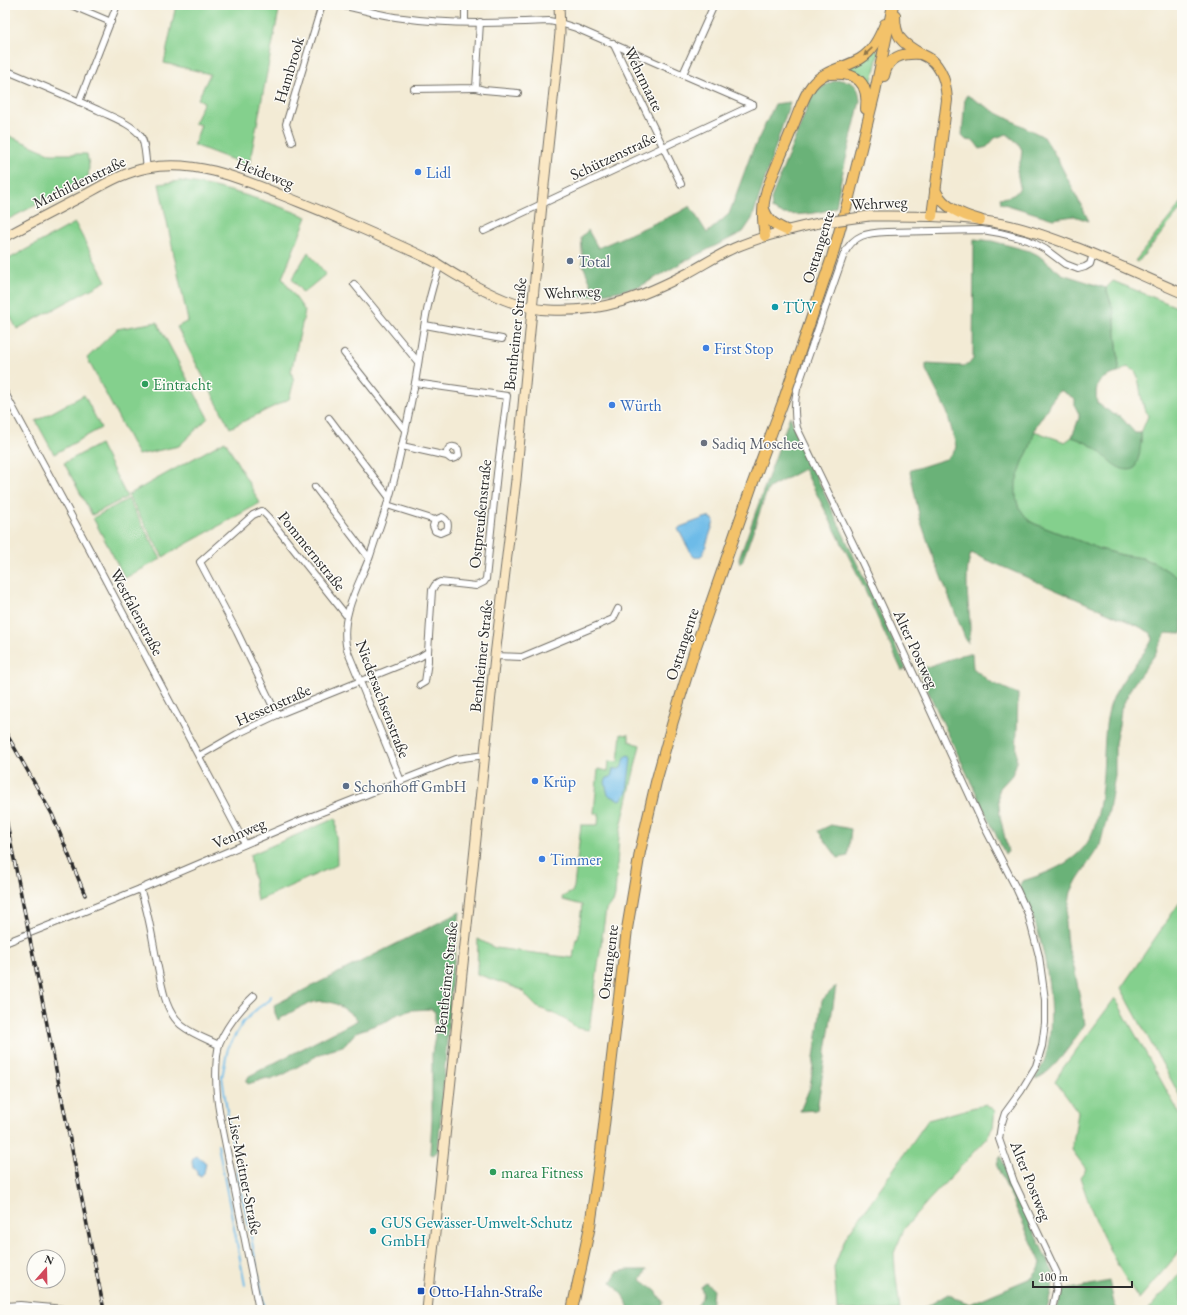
<svg xmlns="http://www.w3.org/2000/svg" width="1187" height="1315" font-family="'EB Garamond',serif">
<rect width="100%" height="100%" fill="#fdfcf7"/>
<filter id="ink" filterUnits="userSpaceOnUse"><feTurbulence type="fractalNoise" baseFrequency=".025" numOctaves="2"/><feDisplacementMap in="SourceGraphic" scale="8" xChannelSelector="R" yChannelSelector="G"/><feConvolveMatrix kernelMatrix="1 2 1 2 8 2 1 2 1" color-interpolation-filters="sRGB"/></filter>
<filter id="wash" filterUnits="userSpaceOnUse"><feTurbulence type="fractalNoise" baseFrequency=".012" numOctaves="4" result="noise"/><feDisplacementMap in="SourceGraphic" scale="16" xChannelSelector="R" yChannelSelector="G"/><feGaussianBlur stdDeviation="0.9" result="paint"/><feColorMatrix in="noise" values="0 0 0 0 0 0 0 0 0 0 0 0 0 0 0 0 0 1.4 0 .05"/><feComposite in="paint" operator="in"/></filter>
<g filter="url(#wash)">
<rect width="100%" height="100%" fill="#f3ebd5"/>
<!-- green -->
<g fill="#84d08d" stroke="#587e5c">
<path d="M176,5H280L249,166L194,145L201,125L194,123L204,102L198,99L210,74L164,63Z"/>
<path d="M876,50L879,51L870,89L843,68Z"/>
<path d="M5,134L51,154H87L89,166L88,178L5,221Z"/>
<path d="M180,181C222,186 267,201 307,217L282,278L305,311L291,372L294,381L289,399L230,428L177,327L188,321L159,184Z"/>
<path d="M1182,202V208L1138,262L1135,261Z"/>
<path d="M75,223L106,281L17,329L5,307V261Z"/>
<path d="M308,252L326,274L303,293L292,279Z"/>
<path d="M1113,281L1182,309V580L1155,563L1142,558L1122,555L1100,549L1035,524C1019,516 1013,498 1016,481C1018,470 1024,460 1029,449C1031,443 1032,437 1034,431L1065,442L1072,437C1088,442 1104,452 1115,465L1141,443V433L1148,416L1142,401L1138,377L1135,371L1127,367L1118,373L1119,367L1114,312L1106,288Z"/>
<path d="M157,322L208,418L179,446L138,455L87,358L117,329Z"/>
<path d="M84,395L101,428L54,454L36,421Z"/>
<path d="M225,441L260,503L163,557L128,495Z"/>
<path d="M100,444L127,497L92,515L64,463Z"/>
<path d="M128,499L161,559L125,578L93,518Z"/>
<path d="M621,734L629,735V741L640,745L619,836L615,896L613,903L606,909L589,1030L577,1028L564,1018L537,1007L529,999L522,990L477,974L478,939L495,948L573,958L576,939H578L582,905L563,900L562,897L572,892L574,887L581,825H598L599,814L594,813L598,769L608,771L609,761L618,762Z"/>
<path d="M336,818L337,865L257,901L250,855Z"/>
<path d="M1182,899V1100L1121,988Z"/>
<path d="M1115,998L1182,1118V1249L1139,1299C1112,1260 1095,1223 1080,1177L1086,1169L1072,1150L1078,1112L1055,1081L1063,1068Z"/>
<path d="M986,1104L995,1111L993,1127L984,1142L928,1201L904,1229L894,1253L895,1269L900,1310H837L834,1267L846,1237L928,1120Z"/>
<path d="M1182,1271V1310H1148Z"/>
</g>
<!-- forest -->
<g fill="#6bb278" stroke="#4b6e52">
<path d="M839,80C854,81 859,86 860,101L840,184L836,207C825,213 797,216 784,214C780,213 776,211 772,209L771,199L811,98C817,89 828,82 839,80Z"/>
<path d="M967,95L995,112L1044,137L1057,158L1089,221L1074,216L1053,219L1001,203L1000,198C1009,197 1016,196 1020,187L1017,171L1021,159L1022,150L1018,143L1007,134L995,138L987,147L980,149L974,141L966,140L962,136L965,98Z"/>
<path d="M790,102L752,219L743,232L685,261L639,287L587,297L568,298L567,295L593,289L583,265L581,237L588,230L598,248L678,213L690,206L707,233L729,214L751,154L775,104Z"/>
<path d="M974,239L992,241L1030,251L1038,255L1062,274L1106,288L1114,312L1119,368L1118,373C1099,377 1094,384 1097,403L1113,414L1120,416L1135,433H1141C1141,447 1140,457 1134,469C1118,474 1107,457 1096,449C1088,443 1081,440 1072,437L1079,418V414L1075,406V399L1060,390L1050,403L1046,411L1036,426L1030,447L1023,462L1016,482V496L1018,506L1029,521L1035,524L1100,549L1122,555L1142,558L1155,563L1182,580V634L1166,633L1154,656L1132,686L1121,709L1119,725L1115,743V775L1109,810L1100,845L1077,880L1071,892L1065,924L1067,944L1074,967L1085,1024C1074,1040 1053,1074 1035,1079C1040,1070 1045,1061 1047,1051C1056,1014 1047,953 1033,918C1029,907 1024,897 1019,887L1022,881C1046,874 1078,862 1090,838C1101,816 1103,779 1104,754C1105,738 1105,722 1110,706C1117,684 1134,666 1148,647L1152,640L1151,633L1136,625L971,553C965,571 967,593 969,612C970,623 971,633 968,643L965,638L931,551L920,519L910,472L911,470L946,459L955,450L956,446L947,412L926,370V364L964,366L969,364L973,359Z"/>
<path d="M790,416L796,433L906,668L902,671L856,571L804,469L769,488L766,494L742,562L740,563L739,559Z"/>
<path d="M965,654H972L973,668L990,682L1018,694L1016,765L1012,775L1000,788L998,794L1000,816L1008,852L1005,854L918,670Z"/>
<path d="M831,825L851,829L848,856L838,858L818,831Z"/>
<path d="M460,912L452,978L438,1151L433,1155L430,1153L432,1120V1053L435,1037V1012L431,1009L412,1010L398,1014L387,1021L356,1032L345,1045L320,1054L283,1075L270,1080L267,1078L248,1084L246,1082L249,1076L358,1020C326,990 312,1000 278,1020L275,1013L274,1005Z"/>
<path d="M836,986L817,1110L800,1111L810,1087L822,1000Z"/>
<path d="M1001,1156L1011,1184L1054,1274L1051,1292L1047,1310H921L948,1294L955,1298L970,1304L1033,1277L1039,1269L1041,1263L996,1164Z"/>
<path d="M627,1270H647L641,1280L656,1291L663,1302L662,1310H629C627,1299 619,1290 611,1282L617,1272Z"/>
<path d="M1109,1281L1115,1306L1118,1310H1057L1061,1291Z"/>
<path d="M706,1283L713,1289L711,1310H693C700,1302 705,1298 701,1287Z"/>
</g>
<!-- water -->
<g fill="#6dbbe8" stroke="#4c738a">
<path d="M707,517L713,519L714,522L703,554C699,558 696,559 692,555L678,529L680,527Z"/>
<path d="M629,755L631,759L627,792L622,799L620,800L608,795L605,782L607,778L611,777L613,769H619L621,768L626,756Z"/>
<path d="M196,1156L199,1157L206,1163L204,1173L201,1176L197,1175V1170L193,1168L192,1162L193,1158Z"/>
</g>
<g fill="none" stroke-linecap="round" stroke-linejoin="round">
<!-- stream -->
<g stroke="#6dbbe8" stroke-width="2">
<path d="M218,1145L245,1285"/>
<path d="M265,1310L249,1226L242,1196L229,1124L222,1077L228,1048L243,1022L258,1008L270,1000L271,996"/>
</g>
</g>
</g>
<g filter="url(#ink)">
<g fill="none" stroke-linecap="round" stroke-linejoin="round">
<!-- street casing -->
<g stroke="#716e66" stroke-width="8">
<g id="street">
<path d="M71,5L111,22"/>
<path d="M340,5C361,9 382,16 403,18C451,25 501,23 549,21L560,23L576,28L753,105"/>
<path d="M465,22V5"/>
<path d="M613,43L681,184"/>
<path d="M5,70C36,83 67,96 98,110C111,117 130,123 140,135C146,143 145,158 147,168"/>
<path d="M683,74L714,5"/>
<path d="M476,88L484,90L518,93"/>
<path d="M414,89L476,88L480,22"/>
<path d="M79,102L117,5"/>
<path d="M292,142L286,124L322,5"/>
<path d="M484,231L753,105"/>
<path d="M354,284L418,362"/>
<path d="M425,325L502,339"/>
<path d="M344,353L405,430"/>
<path d="M5,393L87,545L245,844"/>
<path d="M329,418L389,497"/>
<path d="M402,446L447,456L451,459L456,458L459,455L458,449C452,444 446,448 447,456"/>
<path d="M315,487L369,558"/>
<path d="M387,505L435,520L442,517C448,520 449,524 447,530L440,533L435,531L433,526L435,520"/>
<path d="M495,656L522,657L613,619L618,609"/>
<path d="M420,685L425,682L428,661V652"/>
<path d="M277,715L237,632L200,562L253,515L262,511L268,517L346,615"/>
<path d="M199,756L237,734L277,715L420,657L428,652L432,590L435,585L440,582L476,586L484,582L486,579L497,473L507,396L415,383"/>
<path d="M401,781L352,662C350,657 347,651 346,645C341,613 359,585 370,556C376,537 383,518 389,499C400,461 407,422 415,383C422,344 425,303 440,265"/>
<path d="M140,889C149,912 152,938 157,963C162,984 164,1010 181,1025C192,1034 206,1039 219,1045"/>
<path d="M5,943L140,889L302,820L451,761L456,759L485,755"/>
<path d="M254,996C240,1009 227,1026 219,1044C218,1048 218,1052 217,1056C215,1077 216,1095 220,1116L259,1310"/>
<path d="M5,1306L20,1305L75,1310"/>
<path d="M1052,1310L1056,1291L1057,1273L1014,1182L999,1139L1001,1126L1005,1113L1021,1091L1036,1066L1042,1046L1045,1023V1000L1043,985L1039,956L1028,914L1017,890L982,822L860,558L797,428C794,415 794,403 797,389L844,254C854,234 867,233 887,232L982,230L1000,233L1028,240L1045,249L1065,264L1078,269L1085,267L1090,264L1093,254"/>
</g>
</g>
<!-- secondary casing -->
<g stroke="#716e66" stroke-width="11">
<g id="secondary">
<path d="M869,216C913,216 959,215 1003,224C1029,229 1054,239 1078,248C1113,262 1147,278 1182,293"/>
<path d="M5,237C31,223 57,209 83,196C103,185 124,172 147,168C193,159 237,177 279,194C301,203 323,211 344,221C374,234 404,247 433,261C443,267 453,274 463,279C489,294 519,309 549,310C602,313 642,297 688,273C703,265 718,255 734,248C762,236 790,229 819,223"/>
<path d="M427,1310L495,656L516,480L542,204L560,33L559,5"/>
</g>
</g>
<!-- primary casing -->
<g stroke="#716e66" stroke-width="12">
<g id="primary">
<path d="M895,15C895,38 902,43 921,54C925,56 930,58 934,62C944,73 946,86 947,100L932,216"/>
<path d="M830,74C857,72 869,82 866,109"/>
<path d="M884,76C888,57 901,53 920,54"/>
<path d="M935,190C944,208 962,215 980,220"/>
<path d="M764,209C768,221 775,225 786,230"/>
<path d="M765,236C762,218 762,207 767,189C776,167 786,144 795,121C800,109 804,95 812,85C824,70 845,68 860,59C873,51 879,38 885,24"/>
<path d="M572,1310L590,1226L601,1151L627,929L640,852L656,782L673,721L695,649L752,485L783,402L832,257L849,197L875,92L893,5"/>
</g>
</g>
<!-- street -->
<use href="#street" stroke="#fff" stroke-width="6"/>
<!-- secondary -->
<use href="#secondary" stroke="#fae7c3" stroke-width="9"/>
<!-- primary -->
<use href="#primary" stroke="#f3c26a" stroke-width="10"/>
<!-- rail casing -->
<g stroke="#2b2b2b" stroke-width="3.5">
<g id="rail">
<path d="M5,731L52,814L85,895"/>
<path d="M5,814L104,1310"/>
</g>
</g>
<!-- rail -->
<use href="#rail" stroke="#fdfcf7" stroke-width="2" stroke-dasharray="6" stroke-linecap="butt"/>
<!-- secondary-bridge casing -->
<g stroke="#716e66" stroke-width="11" stroke-linecap="butt">
<path id="secondary-bridge" d="M819,223L869,216"/>
</g>
<!-- secondary-bridge -->
<use href="#secondary-bridge" stroke="#fae7c3" stroke-width="9"/>
</g>
<!-- one-way arrows -->
<defs><path id="oneway-solid" d="M-6-.8H1V-3.2L6.5 0L1 3.2V.8H-6Z"/></defs>
<use fill="#8f764a" href="#oneway-solid" transform="translate(868 52) rotate(136)"/>
</g>
<!-- markers -->
<g fill="#3f7fe0" stroke="#fdfcf7" stroke-width="1.5">
<circle cx="418" cy="172" r="4"/>
<circle cx="706" cy="348" r="4"/>
<circle cx="612" cy="405" r="4"/>
<circle cx="535" cy="781" r="4"/>
<circle cx="542" cy="859" r="4"/>
</g>
<g fill="#5c6f8a" stroke="#fdfcf7" stroke-width="1.5">
<circle cx="570" cy="261" r="4"/>
<circle cx="346" cy="786" r="4"/>
</g>
<g fill="#0f9aa8" stroke="#fdfcf7" stroke-width="1.5">
<circle cx="775" cy="307" r="4"/>
<circle cx="373" cy="1231" r="4"/>
</g>
<g fill="#2e9e5b" stroke="#fdfcf7" stroke-width="1.5">
<circle cx="145" cy="384" r="4"/>
<circle cx="493" cy="1172" r="4"/>
</g>
<circle fill="#6b7280" stroke="#fdfcf7" stroke-width="1.5" cx="704" cy="443" r="4"/>
<rect fill="#1a4fb4" stroke="#fdfcf7" stroke-width="1.5" x="417" y="1287" width="8" height="8" rx="2"/>
<g text-anchor="middle" dominant-baseline="central" stroke-width="3" stroke-linejoin="round" paint-order="stroke">
<!-- street labels -->
<g font-size="16" fill="#2b2b2b" stroke="#fdfcf7">
<text transform="translate(289 70) rotate(-73)">Hambrook</text>
<text transform="translate(644 79) rotate(64)">Wehrmaate</text>
<text transform="translate(613 156) rotate(-25)">Schützenstraße</text>
<text transform="translate(265 173) rotate(21)">Heideweg</text>
<text transform="translate(79 182) rotate(-26)">Mathildenstraße</text>
<text transform="translate(879 203) rotate(-3)">Wehrweg</text>
<text transform="translate(818 247) rotate(-73)">Osttangente</text>
<text transform="translate(572 292) rotate(-3)">Wehrweg</text>
<text transform="translate(515 334) rotate(-84)">Bentheimer Straße</text>
<text transform="translate(480 514) rotate(-84)">Ostpreußenstraße</text>
<text transform="translate(312 551) rotate(51)">Pommernstraße</text>
<text transform="translate(137 612) rotate(62)">Westfalenstraße</text>
<text transform="translate(682 644) rotate(-72)">Osttangente</text>
<text transform="translate(916 649) rotate(65)">Alter Postweg</text>
<text transform="translate(481 656) rotate(-84)">Bentheimer Straße</text>
<text transform="translate(383 699) rotate(69)">Niedersachsenstraße</text>
<text transform="translate(273 705) rotate(-24)">Hessenstraße</text>
<text transform="translate(239 833) rotate(-23)">Vennweg</text>
<text transform="translate(608 962) rotate(-83)">Osttangente</text>
<text transform="translate(446 978) rotate(-84)">Bentheimer Straße</text>
<text transform="translate(245 1175) rotate(79)">Lise-Meitner-Straße</text>
<text transform="translate(1031 1181) rotate(68)">Alter Postweg</text>
</g>
<!-- shop labels -->
<g font-size="16" fill="#366cbe" stroke="#fdfcf7" text-anchor="start">
<text x="426" y="172">Lidl</text>
<text x="714" y="348">First Stop</text>
<text x="620" y="405">Würth</text>
<text x="543" y="781">Krüp</text>
<text x="550" y="859">Timmer</text>
</g>
<!-- service labels -->
<g font-size="16" fill="#4e5e75" stroke="#fdfcf7" text-anchor="start">
<text x="578" y="261">Total</text>
<text x="354" y="786">Schonhoff GmbH</text>
</g>
<!-- culture labels -->
<g font-size="16" fill="#0d838f" stroke="#fdfcf7" text-anchor="start">
<text x="783" y="307">TÜV</text>
<text x="381" y="1222">GUS Gewässer-Umwelt-Schutz<tspan x="381" dy="18">GmbH</tspan></text>
</g>
<!-- leisure labels -->
<g font-size="16" fill="#27864d" stroke="#fdfcf7" text-anchor="start">
<text x="153" y="384">Eintracht</text>
<text x="501" y="1172">marea Fitness</text>
</g>
<!-- worship labels -->
<g font-size="16" fill="#5b616d" stroke="#fdfcf7" text-anchor="start">
<text x="712" y="443">Sadiq Moschee</text>
</g>
<!-- transit labels -->
<g font-size="16" fill="#164399" stroke="#fdfcf7" text-anchor="start">
<text x="429" y="1291">Otto-Hahn-Straße</text>
</g>
</g>
<!-- margin -->
<rect width="1187" height="1315" fill="none" stroke="#fdfcf7" stroke-width="20"/>
<!-- north arrow -->
<g transform="translate(46 1269) rotate(20)"><circle r="19" fill="#fdfcf7" stroke="#a9a8a5"/>
<path d="M0-3L7 15L0 10L-7 15Z" fill="#d1495b"/>
<text y="-6" font-size="11" font-weight="bold" text-anchor="middle" fill="#2b2b2b">N</text>
</g>
<!-- scale -->
<path d="M1033 1281v6h99v-6" fill="none" stroke="#2b2b2b" stroke-width="2"/>
<text x="1039" y="1281" font-size="12" fill="#2b2b2b" stroke="#fdfcf7" stroke-width="3" paint-order="stroke">100 m</text>
</svg>
